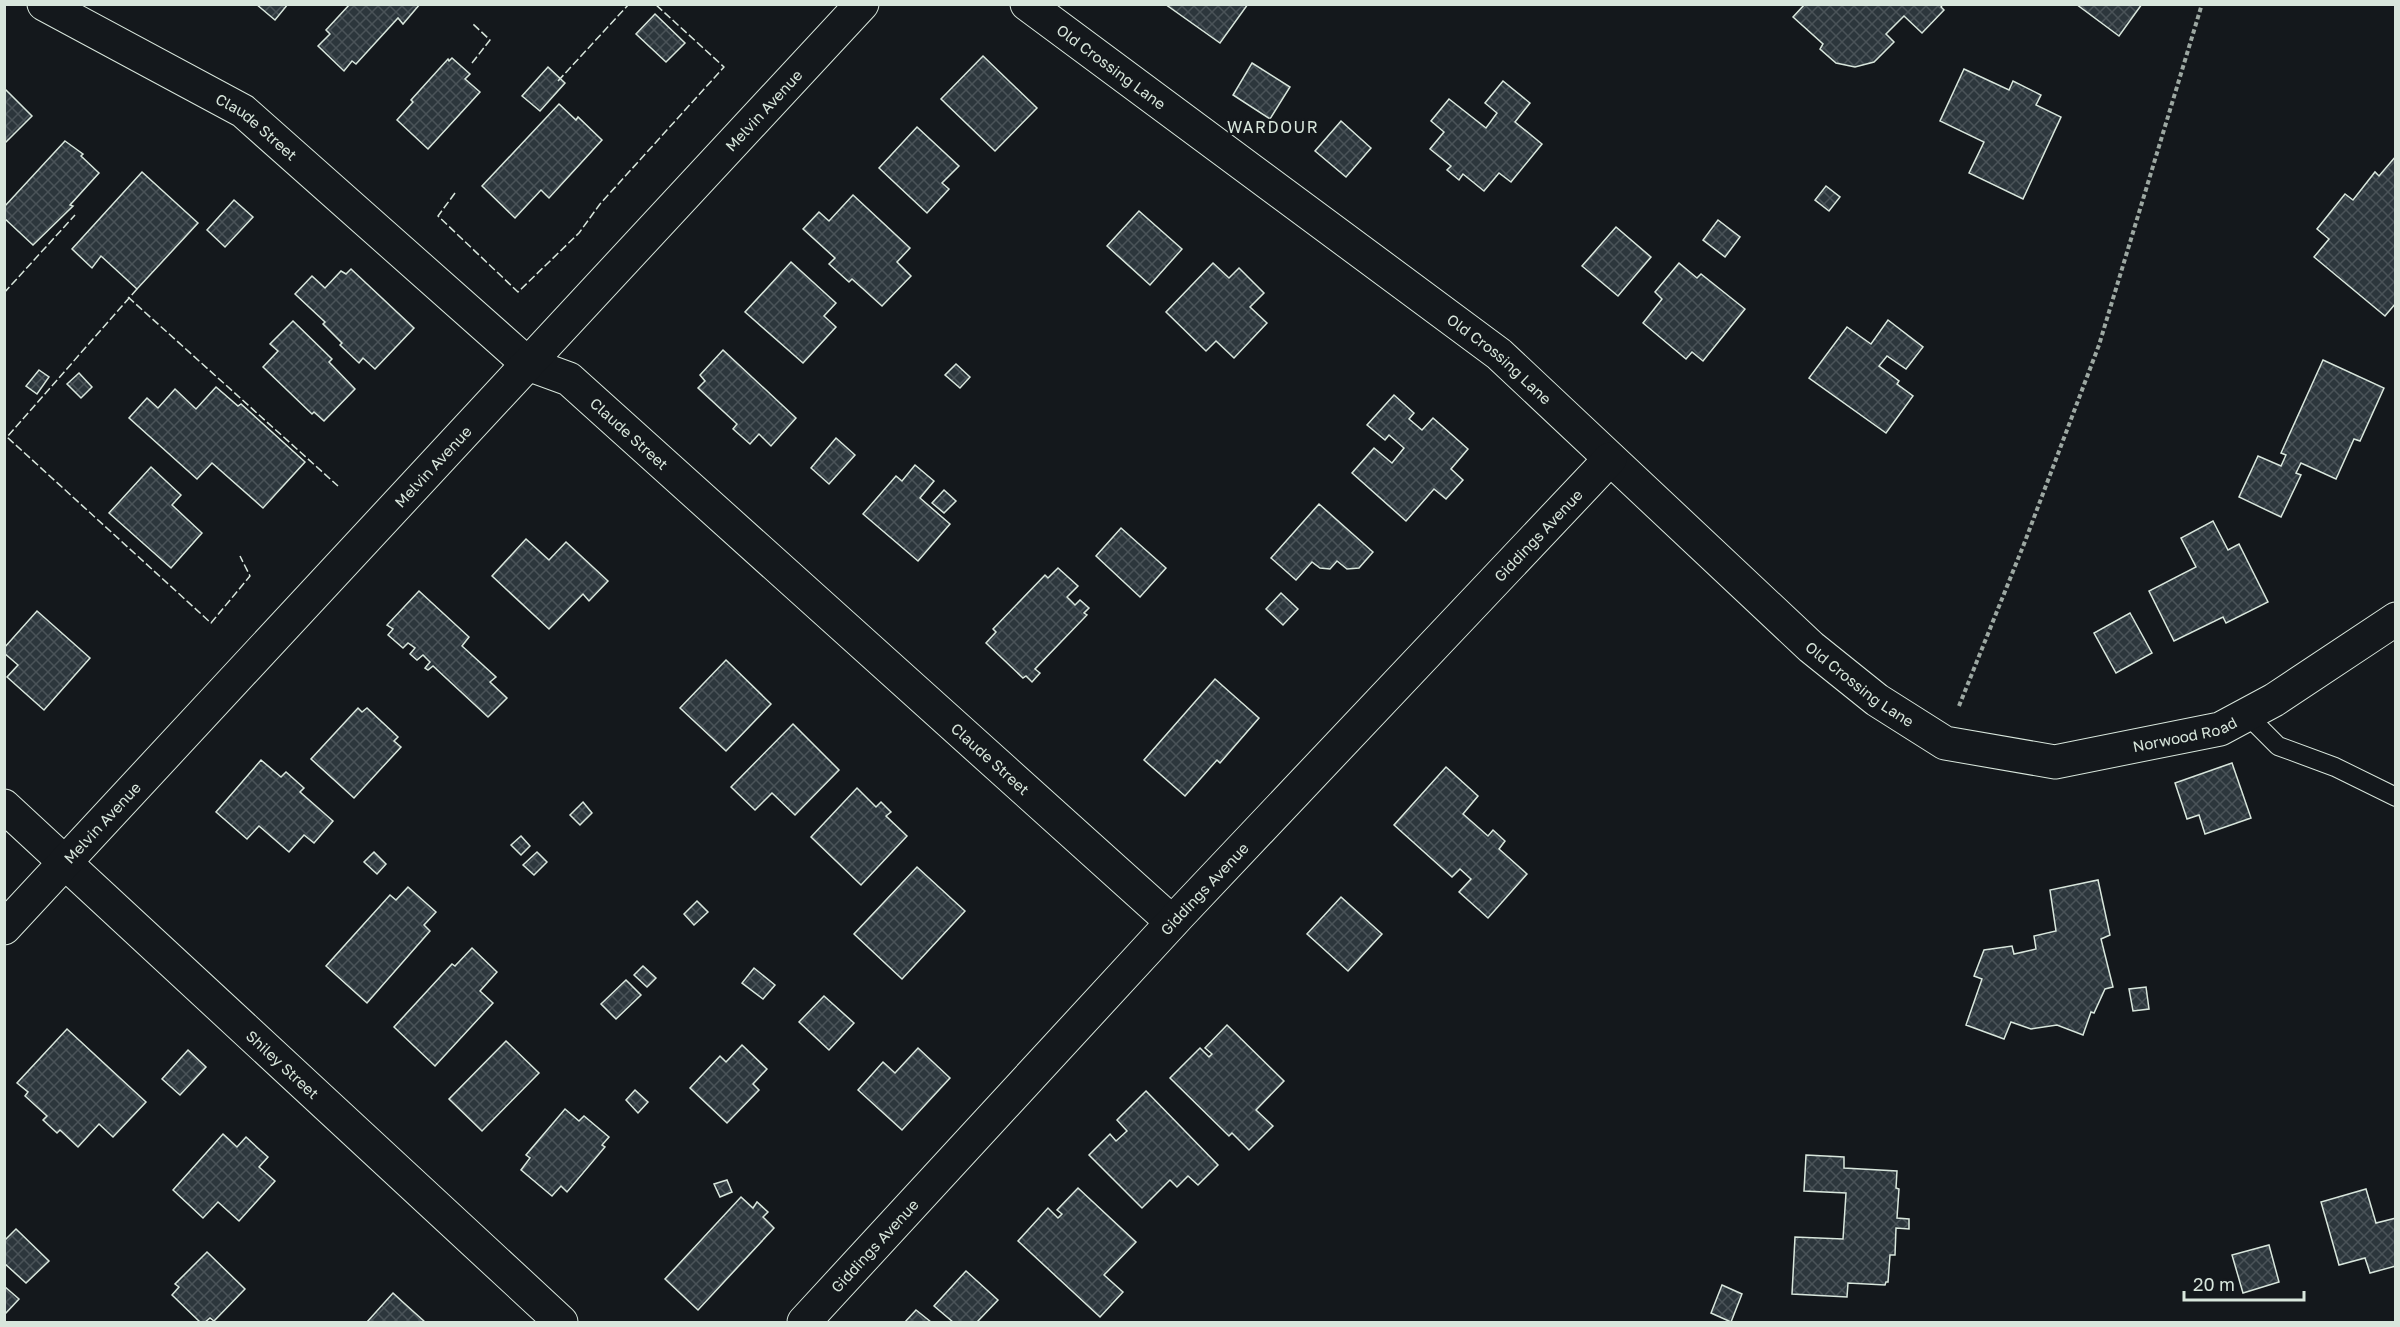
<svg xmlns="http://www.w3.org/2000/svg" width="2400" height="1327" font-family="'Golos Text',sans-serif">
<defs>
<pattern id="building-cross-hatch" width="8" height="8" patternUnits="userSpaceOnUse" patternTransform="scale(1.5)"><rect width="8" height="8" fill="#2c363c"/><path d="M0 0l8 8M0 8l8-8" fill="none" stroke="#4a5358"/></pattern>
</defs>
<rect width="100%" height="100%" fill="#14181c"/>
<!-- building -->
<g fill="url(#building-cross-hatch)" stroke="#d8e6dc" stroke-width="1.5">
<path d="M256,4H288L275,20Z"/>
<path d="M350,4H420L403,24L398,18L356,64L352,61L344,71L318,46L330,34L326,30Z"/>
<path d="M1165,4H1248L1220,43Z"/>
<path d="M1805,4H1943L1941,7L1944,10L1922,33L1904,16L1886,34L1894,42L1874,62L1855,67L1836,63L1820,49L1823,44L1793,17Z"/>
<path d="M2076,4H2142L2119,36Z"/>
<path d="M655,14L685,43L666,62L636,34Z"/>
<path d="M983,56L1037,108L995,151L941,99Z"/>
<path d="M452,58L470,74L465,79L480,92L428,149L397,120L413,102L411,100L448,59L449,61Z"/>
<path d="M1252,63L1290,87L1270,119L1233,95Z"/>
<path d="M548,67L565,83L540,111L522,96Z"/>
<path d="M1964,69L2009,90L2013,81L2041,95L2036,105L2061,117L2023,199L1969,173L1984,142L1940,121Z"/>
<path d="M1503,81L1530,103L1515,122L1542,144L1511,182L1499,173L1484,191L1463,174L1459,180L1447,170L1451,166L1430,149L1444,132L1431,121L1449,99L1486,128L1497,113L1485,103Z"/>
<path d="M4,88L32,116L4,144Z"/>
<path d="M559,104L576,120L578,117L602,140L549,198L541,190L515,218L482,186Z"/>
<path d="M1341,121L1371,148L1346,177L1315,151Z"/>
<path d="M917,127L959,166L942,183L949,189L927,213L879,168Z"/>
<path d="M65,141L83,154L81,156L99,173L70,205L73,206L33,245L4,218V207Z"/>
<path d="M2396,156V303L2385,316L2314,257L2329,239L2317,229L2345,194L2353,200L2375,172L2379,176Z"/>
<path d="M142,172L198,223L137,289L101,256L92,268L72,249Z"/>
<path d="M1826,186L1840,197L1829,211L1815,200Z"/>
<path d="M853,195L910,248L897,262L911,276L882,306L852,279L849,282L829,264L835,258L803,229L819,212L829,221Z"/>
<path d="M234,200L253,217L225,247L207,230Z"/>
<path d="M1139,211L1182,249L1150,285L1107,246Z"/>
<path d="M1718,220L1740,237L1725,257L1703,240Z"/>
<path d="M1616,227L1651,257L1618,296L1582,266Z"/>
<path d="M791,262L836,303L824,316L836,327L803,363L745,312Z"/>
<path d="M1213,263L1229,278L1239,268L1264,293L1250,307L1267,323L1234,358L1216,341L1206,351L1166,312Z"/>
<path d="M1679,263L1697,278L1701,274L1745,309L1703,361L1692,352L1686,359L1643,323L1662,299L1655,292Z"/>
<path d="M351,269L414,328L375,369L363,358L359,363L340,345L342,343L323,324L325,322L295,294L312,276L325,288L341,271L346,274Z"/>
<path d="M1888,320L1923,347L1906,369L1887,356L1879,366L1899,381L1897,384L1913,396L1886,433L1809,378L1847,327L1871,344Z"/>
<path d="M293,321L332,359L329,362L355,389L324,421L314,412L312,414L263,367L278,351L270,344Z"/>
<path d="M723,350L796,418L771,446L759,434L750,444L733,429L737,424L698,388L705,381L700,375Z"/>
<path d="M2323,360L2384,388L2360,441L2354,439L2336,479L2301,463L2296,473L2301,475L2281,517L2239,497L2258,456L2281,466L2286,455L2281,453Z"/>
<path d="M956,364L970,377L960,388L945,375Z"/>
<path d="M39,370L49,377L37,394L26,386Z"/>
<path d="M79,373L92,387L81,398L67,384Z"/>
<path d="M216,387L238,406L241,404L305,462L263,508L212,463L197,479L129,418L147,398L158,408L175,389L196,409Z"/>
<path d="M1394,395L1414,413L1409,419L1422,430L1433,418L1468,449L1451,469L1463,480L1446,499L1434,489L1406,521L1352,473L1374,448L1392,463L1404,448L1389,435L1385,440L1367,425Z"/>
<path d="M836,438L855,455L829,484L811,468Z"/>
<path d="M915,465L934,481L920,498L950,524L918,561L863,514L896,476L902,481Z"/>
<path d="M151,467L181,495L172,505L202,533L171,568L109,513Z"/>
<path d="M944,490L956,501L944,513L932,503Z"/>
<path d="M1319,504L1373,552L1359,568L1347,569L1337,561L1330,569L1320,568L1312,562L1296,580L1271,558Z"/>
<path d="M2213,521L2228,550L2239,544L2268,602L2226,623L2223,617L2174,641L2149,591L2196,567L2181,538Z"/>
<path d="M1121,528L1166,568L1140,597L1096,556Z"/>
<path d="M526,539L549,560L566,542L608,581L589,601L583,594L549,629L492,576Z"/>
<path d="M1058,568L1078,586L1067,597L1075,605L1080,600L1089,608L1084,613L1087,615L1035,669L1040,673L1032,682L1026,676L1023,678L986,643L996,632L993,629L1045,575L1048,578Z"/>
<path d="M419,591L469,637L462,646L496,677L490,682L507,698L488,717L433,666L428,670L425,668L430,662L423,655L417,660L410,654L415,648L408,643L403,648L388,635L393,629L387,625Z"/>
<path d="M1281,593L1298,609L1283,625L1266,609Z"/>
<path d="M37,611L90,658L44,710L7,677L18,665L4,653V648Z"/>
<path d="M2130,613L2152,653L2116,673L2094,633Z"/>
<path d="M726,660L771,704L726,751L680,708Z"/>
<path d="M1215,679L1259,718L1220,763L1217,760L1185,796L1144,760Z"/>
<path d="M358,708L362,712L367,708L398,737L394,741L401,747L354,798L311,759Z"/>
<path d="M793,724L839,770L795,815L772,793L755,810L731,787Z"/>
<path d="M261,760L281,777L286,772L304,788L300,792L333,821L314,843L304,835L289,852L259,826L247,839L216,812Z"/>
<path d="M2232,763L2251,818L2205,834L2199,815L2187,819L2175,783Z"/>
<path d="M1446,767L1478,796L1463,814L1488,836L1493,830L1505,841L1499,849L1527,874L1488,918L1459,892L1471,879L1460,869L1452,877L1394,825Z"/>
<path d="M857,788L876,807L881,802L891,812L886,816L907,836L861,885L811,837Z"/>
<path d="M583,802L592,813L580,825L570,815Z"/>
<path d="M521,836L530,846L521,855L511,845Z"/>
<path d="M374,852L386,864L377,874L364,862Z"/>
<path d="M537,852L547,862L534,875L523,865Z"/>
<path d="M917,867L965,911L902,979L854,934Z"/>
<path d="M2098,880L2110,935L2101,939L2113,987L2105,989L2094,1013L2091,1012L2083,1035L2057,1025L2031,1029L2011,1022L2004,1039L1966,1025L1982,979L1974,976L1984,950L2012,946L2014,954L2036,949L2034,936L2056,931L2050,890Z"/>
<path d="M408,887L436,912L424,925L430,931L367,1003L326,966L390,895L396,900Z"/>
<path d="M1341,897L1382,934L1348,971L1307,934Z"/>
<path d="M697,901L708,912L694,925L684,914Z"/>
<path d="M472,948L497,972L480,991L493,1003L435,1066L394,1027L452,964L455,966Z"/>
<path d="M643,966L656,978L647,987L634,975Z"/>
<path d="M754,968L775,985L763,999L742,983Z"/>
<path d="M626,980L641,995L616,1019L601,1004Z"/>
<path d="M2146,987L2149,1009L2133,1011L2129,989Z"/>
<path d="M824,996L854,1023L829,1050L799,1022Z"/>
<path d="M1227,1025L1284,1081L1256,1110L1273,1126L1249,1150L1232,1133L1229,1136L1170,1078L1200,1048L1209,1057L1212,1054L1205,1048Z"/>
<path d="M67,1029L146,1102L113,1137L99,1124L78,1147L60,1130L57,1133L43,1120L47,1116L25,1096L28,1092L17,1083Z"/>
<path d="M506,1041L539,1073L482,1131L449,1099Z"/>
<path d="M742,1045L767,1069L753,1084L759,1090L727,1123L690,1088L720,1056L726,1062Z"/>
<path d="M918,1048L950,1078L902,1130L858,1090L883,1062L895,1073Z"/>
<path d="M188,1050L206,1067L180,1095L162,1079Z"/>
<path d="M635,1090L648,1102L638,1113L626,1100Z"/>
<path d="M1146,1091L1218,1165L1198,1185L1188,1176L1177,1187L1170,1180L1142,1208L1089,1155L1110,1134L1116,1141L1127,1131L1117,1120Z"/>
<path d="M565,1109L579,1121L584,1116L609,1137L602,1145L605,1147L567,1192L561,1186L552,1196L521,1170L530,1158L526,1155Z"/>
<path d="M223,1134L237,1147L246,1137L260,1150L268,1157L259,1167L275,1181L239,1221L218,1202L203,1218L173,1190Z"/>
<path d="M1806,1155L1844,1157V1168L1897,1171L1896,1188L1899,1189L1897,1218L1909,1219V1229L1896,1228L1895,1255H1890L1888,1282H1886L1885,1285L1848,1283L1847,1297L1792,1294L1795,1237L1843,1239L1846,1193L1804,1191Z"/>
<path d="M727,1180L732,1192L720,1197L714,1184Z"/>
<path d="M1078,1188L1136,1242L1104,1275L1123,1292L1100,1317L1018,1241L1048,1208L1058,1218L1062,1214L1057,1210Z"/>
<path d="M2366,1189L2376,1223L2396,1218V1266L2370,1273L2365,1258L2339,1265L2321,1202Z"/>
<path d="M741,1197L753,1208L757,1202L768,1212L763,1217L774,1228L698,1310L665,1279Z"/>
<path d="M16,1229L49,1261L26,1283L4,1263V1241Z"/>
<path d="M2269,1245L2279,1282L2243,1293L2232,1255Z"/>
<path d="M207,1252L245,1289L214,1321L210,1318L205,1322H200L172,1295L179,1287L175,1284Z"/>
<path d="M966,1271L998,1300L977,1322H953L934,1306Z"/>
<path d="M1722,1285L1742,1294L1731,1322L1711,1313Z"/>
<path d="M4,1286L19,1299L4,1315Z"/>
<path d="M393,1293L405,1304L425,1322H367Z"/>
<path d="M916,1310L931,1322H905Z"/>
</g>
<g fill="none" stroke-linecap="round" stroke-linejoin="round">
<!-- lane casing -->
<g stroke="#d8e6dc" stroke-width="20">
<path id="lane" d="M2247,715L2278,746L2335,767L2396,797"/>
</g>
<!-- street casing -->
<g stroke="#d8e6dc" stroke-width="35">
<g id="street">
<path id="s1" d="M44,4L243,111L528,364L569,379L1172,922"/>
<path id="s2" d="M1027,4L1499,354L1811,647L1877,700L1945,743L2055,762L2220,729L2274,700L2396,619"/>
<path id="s3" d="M4,806L561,1322"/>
<path id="s4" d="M804,1322L1179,915L1610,459"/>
</g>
</g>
<!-- secondary casing -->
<g stroke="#d8e6dc" stroke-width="35">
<g id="secondary">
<path id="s5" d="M4,928L862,4"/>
</g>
</g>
<!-- path -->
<path stroke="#9da8a2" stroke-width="4" stroke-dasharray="4.5 3" stroke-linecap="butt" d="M1959,706L2024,544L2099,345L2202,4"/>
<!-- lane -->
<use href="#lane" stroke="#14181c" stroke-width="18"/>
<!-- street -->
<use href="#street" stroke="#14181c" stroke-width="33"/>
<!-- secondary -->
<use href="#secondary" stroke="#14181c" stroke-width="33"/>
<!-- fence -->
<g stroke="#d8e6dc" stroke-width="1.5" stroke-dasharray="8 3" stroke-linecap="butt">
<path d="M472,63L490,40L473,24"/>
<path d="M558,81L629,4"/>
<path d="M455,193L438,216L518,292L579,233L600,204L724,67L655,4"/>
<path d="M137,289L7,437L211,623L250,576L240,556"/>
<path d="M4,293L75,215"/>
<path d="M128,297L338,486"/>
</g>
</g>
<g text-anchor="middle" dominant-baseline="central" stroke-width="4.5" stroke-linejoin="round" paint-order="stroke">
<!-- street labels -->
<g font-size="15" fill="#d8e6dc" stroke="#14181c">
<text stroke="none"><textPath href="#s2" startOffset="105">Old Crossing Lane</textPath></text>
<text stroke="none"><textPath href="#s5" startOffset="1116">Melvin Avenue</textPath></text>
<text stroke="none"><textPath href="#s1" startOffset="246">Claude Street</textPath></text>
<text stroke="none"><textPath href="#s2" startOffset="591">Old Crossing Lane</textPath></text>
<text stroke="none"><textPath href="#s1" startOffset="732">Claude Street</textPath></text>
<text stroke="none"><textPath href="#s5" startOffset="630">Melvin Avenue</textPath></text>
<text stroke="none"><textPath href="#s4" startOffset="1076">Giddings Avenue</textPath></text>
<text stroke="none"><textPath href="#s2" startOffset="1077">Old Crossing Lane</textPath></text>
<text stroke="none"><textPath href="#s2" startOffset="1425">Norwood Road</textPath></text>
<text stroke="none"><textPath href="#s1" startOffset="1218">Claude Street</textPath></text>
<text stroke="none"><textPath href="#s5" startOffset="144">Melvin Avenue</textPath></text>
<text stroke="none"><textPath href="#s4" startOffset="590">Giddings Avenue</textPath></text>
<text stroke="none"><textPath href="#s3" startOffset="380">Shiley Street</textPath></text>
<text stroke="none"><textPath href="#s4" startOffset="104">Giddings Avenue</textPath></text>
</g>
<!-- neighbourhood labels -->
<g font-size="16" letter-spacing="1.5" fill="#d8e6dc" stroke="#14181c">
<text x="1273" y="127">WARDOUR</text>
</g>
</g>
<!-- border -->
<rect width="2400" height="1327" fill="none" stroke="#d8e6dc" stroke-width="12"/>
<!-- scale -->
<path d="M2184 1291v9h120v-9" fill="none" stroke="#d8e6dc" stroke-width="3"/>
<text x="2193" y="1291" font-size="18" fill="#d8e6dc" stroke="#14181c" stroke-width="4.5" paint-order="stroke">20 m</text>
</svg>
